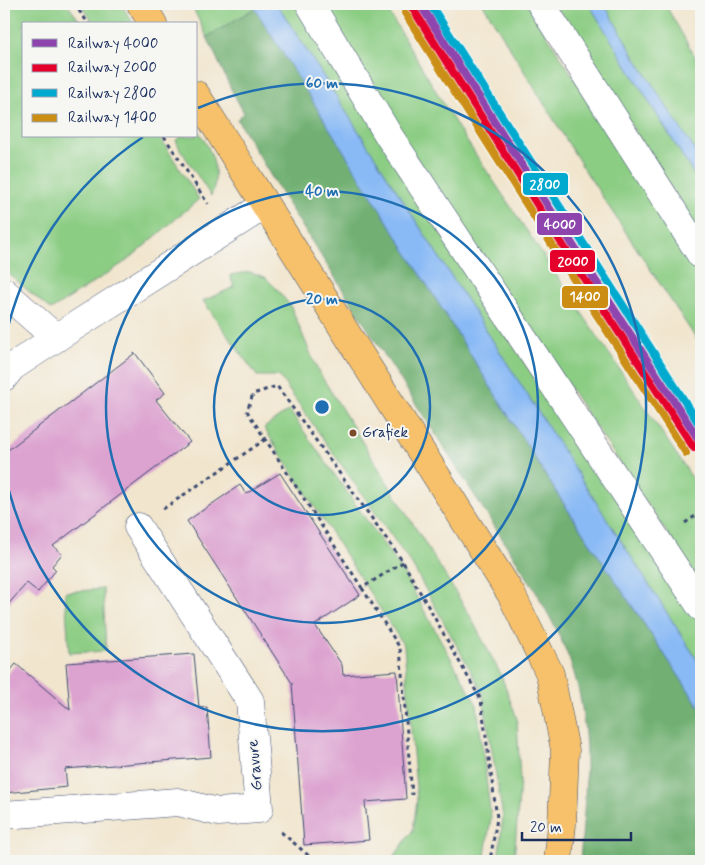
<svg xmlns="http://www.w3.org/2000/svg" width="705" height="865" font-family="Mynerve,sans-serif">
<rect width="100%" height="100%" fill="#f6f6f2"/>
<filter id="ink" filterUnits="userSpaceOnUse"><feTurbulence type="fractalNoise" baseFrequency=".02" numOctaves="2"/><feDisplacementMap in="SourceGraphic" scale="10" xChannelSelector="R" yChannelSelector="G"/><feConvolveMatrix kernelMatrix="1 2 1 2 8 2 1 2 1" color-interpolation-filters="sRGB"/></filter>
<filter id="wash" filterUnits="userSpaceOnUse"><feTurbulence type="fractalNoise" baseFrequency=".0096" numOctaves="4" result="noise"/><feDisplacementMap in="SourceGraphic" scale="20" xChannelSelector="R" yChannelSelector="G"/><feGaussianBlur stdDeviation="1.12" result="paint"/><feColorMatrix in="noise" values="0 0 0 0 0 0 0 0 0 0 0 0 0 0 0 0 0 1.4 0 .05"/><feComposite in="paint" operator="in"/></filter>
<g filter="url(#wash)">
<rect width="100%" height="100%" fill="#f1e5cd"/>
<!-- green -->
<g fill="#8ccd84" stroke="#547e71">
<path d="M4,4H67L82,24H24V136H159L199,199L128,260L51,310L4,270Z"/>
<path d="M80,4H121L134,24H95Z"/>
<path d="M191,4H252L255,8L207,37Z"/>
<path d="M277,4H297L477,292L701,625V666Z"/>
<path d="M324,4H384L458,128L701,491V584L408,146Z"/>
<path d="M483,4H527L701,277V346L584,169Z"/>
<path d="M554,4H589L701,186V235Z"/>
<path d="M604,4H665L701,67V160L634,56Z"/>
<path d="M196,129C207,141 217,163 215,180C215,185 213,191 211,196L180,149L176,140L183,136H196Z"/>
<path d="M250,272L265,277L277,289L291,307L317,369L469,614L501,675L517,719L520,781L514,861H498L503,817L482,691L412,565L279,376H257L203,301L234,287L230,275Z"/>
<path d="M289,410L401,569L477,705L491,818L484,861H391L413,830L417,800L404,646L264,428Z"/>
<path d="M103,589L106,651L69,653L65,592Z"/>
</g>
<!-- forest -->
<path fill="#71b072" stroke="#467068" d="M255,8L558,495L701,709V861H580C586,787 595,716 564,646C555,625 543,605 532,585L284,198L237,119L244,113L232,91L207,37Z"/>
<!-- water -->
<g fill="#8abaf5" stroke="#5274aa">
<path d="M252,4H277L701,666V709L558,495Z"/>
<path d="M589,4H604L634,56L701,160V186Z"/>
</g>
<g id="blocks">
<!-- building -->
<g fill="#dca2d0">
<path d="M135,353L165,393L156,400L190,442L53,546L62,554L52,566L56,570L38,592L27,583L4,609V453Z"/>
<path d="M280,473L360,595L315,625L342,665L343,675L397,671L406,799L365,802L369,840L304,845L292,683L187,521L240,485L246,494Z"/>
<path d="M194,654L199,708L207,707L211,757L65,769L67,787L4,793V678L16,664L70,710L66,663Z"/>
</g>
</g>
</g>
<g filter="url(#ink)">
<use href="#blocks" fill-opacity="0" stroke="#3b4a6f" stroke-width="1"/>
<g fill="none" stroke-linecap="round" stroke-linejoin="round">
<!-- minor casing -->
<g stroke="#3b4a6f" stroke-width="29">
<g id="minor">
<path d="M310,4L389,136L701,607"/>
<path d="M541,4L701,255"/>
<path d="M4,292L56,338"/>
<path d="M4,377L12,367L56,338L265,205"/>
<path d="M4,815L178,802L218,812L259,809L250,701L138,527"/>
</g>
</g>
<!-- major casing -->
<g stroke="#3b4a6f" stroke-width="29">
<g id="major">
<path d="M141,4L153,24"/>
<path d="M196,95L511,594L550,674L565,750L562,825L558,861"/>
</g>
</g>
<!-- path -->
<g stroke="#3b4a6f" stroke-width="3" stroke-dasharray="4 4" stroke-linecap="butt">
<path d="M74,4L89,24"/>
<path d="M164,136L208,204"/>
<path d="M163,509L266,439"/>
<path d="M685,523L701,512"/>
<path d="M403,562L362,588L247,411L253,394L277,386L403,562L481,700L497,818L490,861"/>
<path d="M362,588L400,648L412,795"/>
<path d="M281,832L315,861"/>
</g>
<!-- minor -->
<use href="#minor" stroke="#fff" stroke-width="28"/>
<!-- major -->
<use href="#major" stroke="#f6c16b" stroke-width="28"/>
<!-- rail-1 casing -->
<g stroke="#f6f6f2" stroke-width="11">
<path id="rail-1" d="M420,4L590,272L701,443"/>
</g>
<!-- rail-2 casing -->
<g stroke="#f6f6f2" stroke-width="11">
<path id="rail-2" d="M413,9L583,277L694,448"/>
</g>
<!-- rail-3 casing -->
<g stroke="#f6f6f2" stroke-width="11">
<path id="rail-3" d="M430,4L701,427"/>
</g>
<!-- rail-4 casing -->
<g stroke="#f6f6f2" stroke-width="11">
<path id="rail-4" d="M405,13L575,281L686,453"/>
</g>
<!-- rail-1 -->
<use href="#rail-1" stroke="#8e44ad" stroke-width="8"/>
<!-- rail-2 -->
<use href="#rail-2" stroke="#e4002b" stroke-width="8"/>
<!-- rail-3 -->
<use href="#rail-3" stroke="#00a9ce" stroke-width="8"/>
<!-- rail-4 -->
<use href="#rail-4" stroke="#cb8e13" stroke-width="8"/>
</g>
</g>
<!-- distance rings -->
<g fill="none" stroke="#1f6fb2" stroke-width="2.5">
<circle cx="322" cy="407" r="108"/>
<circle cx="322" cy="407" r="216"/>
<path d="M4 345A324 324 0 0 1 143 137M198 108A324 324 0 1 1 4 469"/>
</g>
<!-- markers -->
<circle fill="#7a4b2a" stroke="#f6f6f2" stroke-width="2" cx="353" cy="433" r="4.5"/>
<g text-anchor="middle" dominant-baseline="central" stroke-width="4" stroke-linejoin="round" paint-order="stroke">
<!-- bus labels -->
<g font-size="15" fill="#1b2f5e" stroke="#f6f6f2" text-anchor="start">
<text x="362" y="433">Grafiek</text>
</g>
<!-- street labels -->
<g font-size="16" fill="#1b2f5e" stroke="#f6f6f2">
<text transform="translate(255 765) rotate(-95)">Gravure</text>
</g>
</g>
<circle cx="322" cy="407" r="8" fill="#1f6fb2" stroke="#f6f6f2" stroke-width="2.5"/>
<g font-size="15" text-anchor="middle" font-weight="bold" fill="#1f6fb2" stroke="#f6f6f2" stroke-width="4" stroke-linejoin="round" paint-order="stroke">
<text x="322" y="88">60 m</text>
<text x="322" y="196">40 m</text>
<text x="322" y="304">20 m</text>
</g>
<g stroke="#f6f6f2" stroke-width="2">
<rect x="522" y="172" width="47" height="24" rx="5" fill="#00a9ce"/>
<rect x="536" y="212" width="47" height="24" rx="5" fill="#8e44ad"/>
<rect x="549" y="249" width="47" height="24" rx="5" fill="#e4002b"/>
<rect x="561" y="285" width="48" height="24" rx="5" fill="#cb8e13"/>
</g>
<g font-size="14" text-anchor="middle" font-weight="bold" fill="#fff">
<text x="545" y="189">2800</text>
<text x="560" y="229">4000</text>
<text x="573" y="266">2000</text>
<text x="585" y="301">1400</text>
</g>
<!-- margin -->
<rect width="705" height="865" fill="none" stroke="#f6f6f2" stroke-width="20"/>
<!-- legend -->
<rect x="22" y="22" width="175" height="115" fill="#f6f6f2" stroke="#9ea6b7"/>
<rect x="32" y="39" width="25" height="8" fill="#8e44ad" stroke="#9ea6b7"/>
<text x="68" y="48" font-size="15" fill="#1b2f5e">Railway 4000</text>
<rect x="32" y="64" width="25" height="8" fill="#e4002b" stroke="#9ea6b7"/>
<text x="68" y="72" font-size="15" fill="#1b2f5e">Railway 2000</text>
<rect x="32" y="89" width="25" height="8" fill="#00a9ce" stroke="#9ea6b7"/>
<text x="68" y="98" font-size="15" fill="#1b2f5e">Railway 2800</text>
<rect x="32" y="114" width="25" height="8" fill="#cb8e13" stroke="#9ea6b7"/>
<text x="68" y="122" font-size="15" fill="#1b2f5e">Railway 1400</text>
<!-- scale -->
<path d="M522 832v8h109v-8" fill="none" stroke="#1b2f5e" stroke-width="2.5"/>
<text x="530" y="832" font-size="15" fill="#1b2f5e" stroke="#f6f6f2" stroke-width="4" paint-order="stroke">20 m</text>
</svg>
